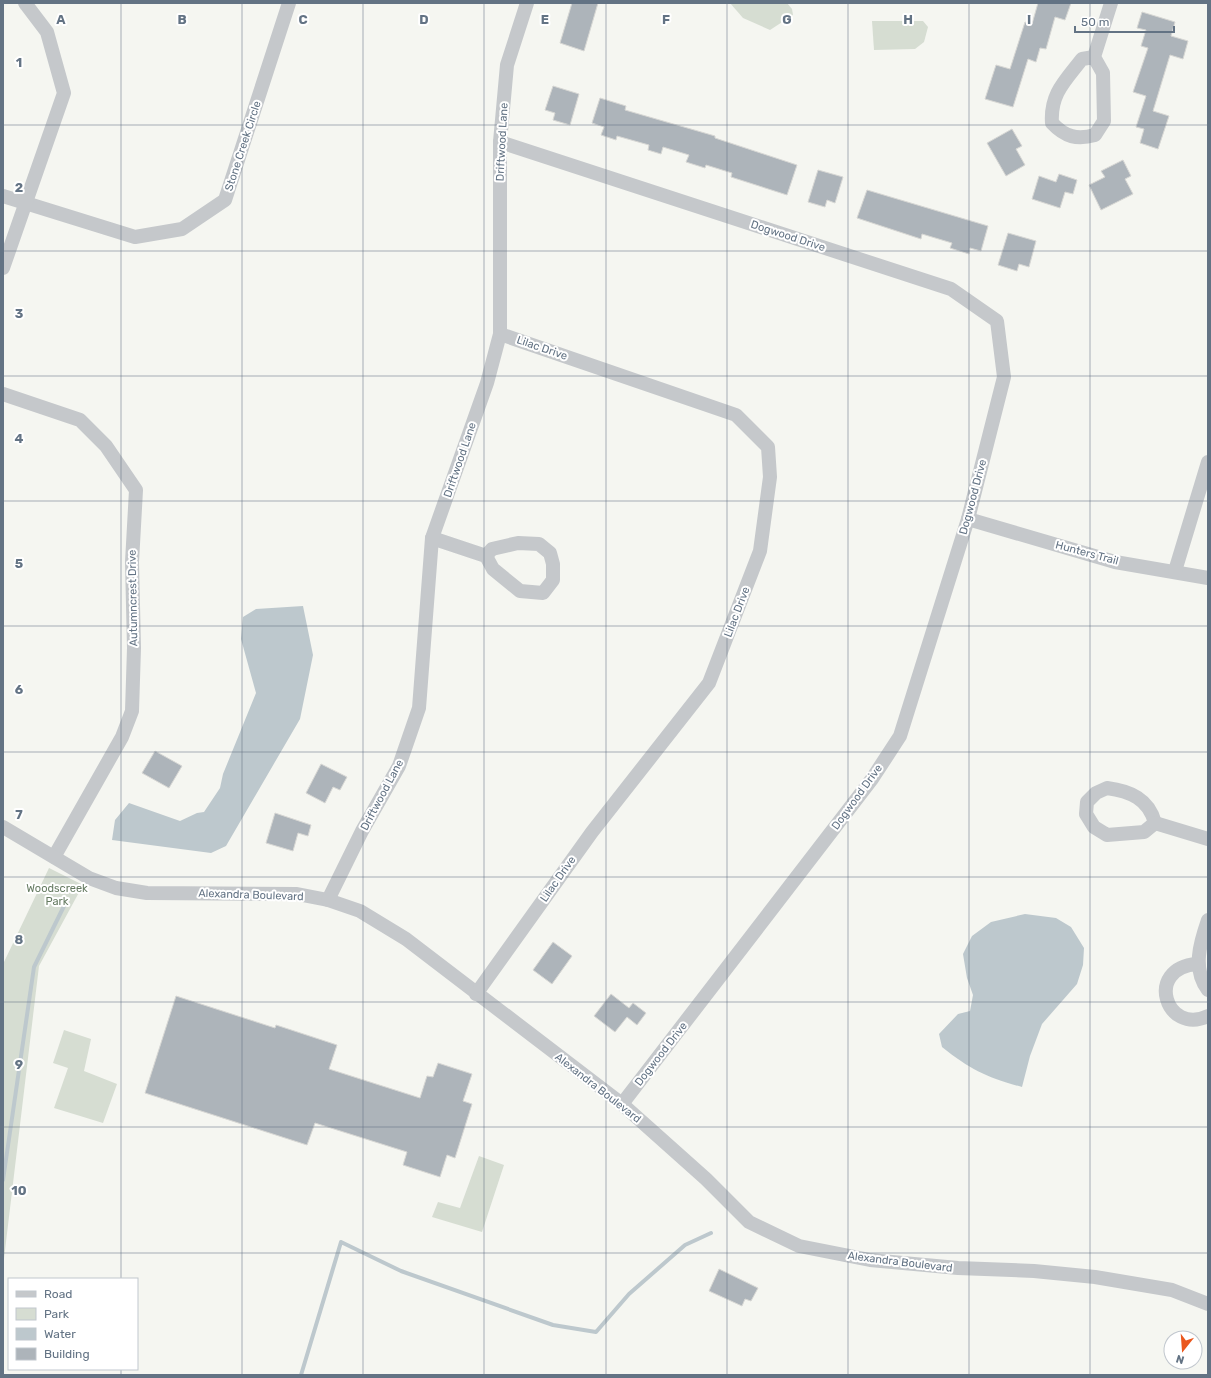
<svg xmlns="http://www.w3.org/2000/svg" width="1211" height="1378" font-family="Rubik,sans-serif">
<rect width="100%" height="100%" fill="#f5f6f1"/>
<!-- green -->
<g fill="#d6ddd2">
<path d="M730,3H787L792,9L793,15L770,30L743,18Z"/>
<path d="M872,21H923L928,27L924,42L915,49L874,50Z"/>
<path d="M49,868L83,885L39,966L3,1267V972L4,962Z"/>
<path d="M64,1030L91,1039L84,1071L117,1084L103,1123L54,1108L68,1068L53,1063Z"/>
<path d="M479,1156L504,1165L482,1232L432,1217L438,1202L460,1208Z"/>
</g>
<!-- water -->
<g fill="#bdc8cd">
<path d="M303,606L313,655L300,719L226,846L211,853L112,840L115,820L129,803L180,821L197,813L204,812L220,788L223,774L256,693L241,639L243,617L256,609Z"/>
<path d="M1025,914L1056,918L1071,927L1084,948L1083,965L1077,984L1042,1024L1030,1056L1022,1087C986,1077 971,1070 942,1047L939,1034L958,1014L970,1011L973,995L967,978L963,954L972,936L991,922Z"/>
</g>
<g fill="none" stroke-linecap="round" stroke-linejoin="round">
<!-- stream -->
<g stroke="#bdc8cd" stroke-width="4">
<path d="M3,1180L34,967L65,904"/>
<path d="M301,1375L341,1242L401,1271L553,1325L596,1332L629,1294L685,1245L711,1233"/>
</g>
</g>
<!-- building -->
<g fill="#adb4ba" stroke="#d7d7d4">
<path d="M572,3H598L584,51L560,43Z"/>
<path d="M1038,3H1071L1065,20L1055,17L1046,49L1040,48L1036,62L1028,59L1013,107L985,99L996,65L1010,69L1025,22L1032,24Z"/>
<path d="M1142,12L1175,22L1171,36L1188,41L1183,59L1170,55L1153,111L1169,116L1158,149L1140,143L1144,129L1136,127L1146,96L1133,92L1148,48L1141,46L1146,30L1137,28Z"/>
<path d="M553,86L579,94L570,125L553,120L555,113L545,110Z"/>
<path d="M600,98L626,106L625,110L715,136V138L797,165L787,195L731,177L732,173L706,165L705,168L686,162L689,155L663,147L661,154L648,150L649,145L617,136L616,140L601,135L604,127L592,123Z"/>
<path d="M1012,129L1022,146L1016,149L1025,165L1006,176L987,143Z"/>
<path d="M1123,160L1131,176L1125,179L1133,194L1101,210L1089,185L1105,177L1101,171Z"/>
<path d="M818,170L843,177L835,203L827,200L825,207L808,202Z"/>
<path d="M1059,174L1077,180L1073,194L1065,192L1060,208L1032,199L1039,176L1056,182Z"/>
<path d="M867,190L988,226L981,251L970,248L969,254L950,248L952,243L922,234L921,239L857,218Z"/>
<path d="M1008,233L1036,241L1029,267L1019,264L1017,271L998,265Z"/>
<path d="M155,751L182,766L169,788L142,773Z"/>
<path d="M321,764L347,777L340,790L333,787L325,803L306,793Z"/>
<path d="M275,813L311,825L308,836L298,833L293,851L266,843Z"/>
<path d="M553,942L572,956L552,984L533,970Z"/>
<path d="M611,994L629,1008L633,1003L646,1013L637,1025L627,1017L615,1032L594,1016Z"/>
<path d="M176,996L275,1028L276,1025L337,1045L329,1069L420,1098L427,1076L433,1077L438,1063L472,1074L463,1101L472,1104L455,1158L447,1155L440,1177L403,1165L407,1152L315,1123L307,1145L145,1093Z"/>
<path d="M719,1269L758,1288L751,1301L745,1299L742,1306L709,1291Z"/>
</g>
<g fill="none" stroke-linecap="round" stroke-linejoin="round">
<!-- minor -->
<g stroke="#c5c8cb" stroke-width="14">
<path d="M1094,57L1082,59C1065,81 1050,94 1052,123C1065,137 1077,140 1095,135L1104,121L1103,73L1094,57L1111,3"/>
<path d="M500,142L951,289L997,321L1004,377L968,519L900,736L872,779L622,1104"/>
<path d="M3,196L135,237L182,229L225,200L289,3"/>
<path d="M3,268L64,93L47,32L25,3"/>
<path d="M3,394L80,420L106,446L136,490L132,562L134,648L132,711L122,737L54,857"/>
<path d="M968,519L1115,562L1208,578"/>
<path d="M432,538L486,556L493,569L520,591L543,593L553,580V564L550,553L539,544L518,543L492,549L486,556"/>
<path d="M1175,571L1208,462"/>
<path d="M1107,788C1130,791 1149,799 1155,823L1144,832L1107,835L1094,827L1086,814L1087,802L1096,793Z"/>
<path d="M1155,823L1208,839"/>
<path d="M3,827L89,878L116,888L147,893L297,894L328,900L360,911L406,939L622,1104L706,1179L749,1222L799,1246L870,1260L958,1268L1034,1271L1095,1277L1172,1290L1208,1304"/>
<path d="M328,900L362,831L399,766L419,708L432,538L487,383L500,334V142L507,65L527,3"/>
<path d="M1208,920C1200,943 1192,969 1208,990"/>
<path d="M1197,964C1144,968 1166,1036 1208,1016"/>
<path d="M476,994L592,832L709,683L760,551L770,477L768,447L736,415L500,334"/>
</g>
</g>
<!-- grid -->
<path fill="none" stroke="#637384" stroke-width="1" stroke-opacity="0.55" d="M121,3V1279M242,3V1375M363,3V1375M484,3V1375M606,3V1375M727,3V1375M848,3V1375M969,3V1375M1090,3V1375M3,125H1208M3,251H1208M3,376H1208M3,501H1208M3,626H1208M3,752H1208M3,877H1208M3,1002H1208M3,1127H1208M3,1253H1208M121,1369V1375"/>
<g text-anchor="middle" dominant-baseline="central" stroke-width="4" stroke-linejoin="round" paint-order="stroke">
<!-- street labels -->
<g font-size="11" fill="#637384" stroke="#fff">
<text transform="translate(502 142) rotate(-87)">Driftwood Lane</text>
<text transform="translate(243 146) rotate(-72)">Stone Creek Circle</text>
<text transform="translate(788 236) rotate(18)">Dogwood Drive</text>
<text transform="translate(542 348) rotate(19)">Lilac Drive</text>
<text transform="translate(460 460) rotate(-71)">Driftwood Lane</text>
<text transform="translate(973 497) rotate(-75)">Dogwood Drive</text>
<text transform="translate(1087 553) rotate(15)">Hunters Trail</text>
<text transform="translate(133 598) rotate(-91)">Autumncrest Drive</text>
<text transform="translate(737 612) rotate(-69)">Lilac Drive</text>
<text transform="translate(382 795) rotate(-62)">Driftwood Lane</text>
<text transform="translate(857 797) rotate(-54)">Dogwood Drive</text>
<text transform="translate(558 879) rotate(-55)">Lilac Drive</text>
<text transform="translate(251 895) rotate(2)">Alexandra Boulevard</text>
<text transform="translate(661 1054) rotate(-52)">Dogwood Drive</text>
<text transform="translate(598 1088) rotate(38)">Alexandra Boulevard</text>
<text transform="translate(900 1262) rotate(7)">Alexandra Boulevard</text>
</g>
<!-- park labels -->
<g font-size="11" fill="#667b62" stroke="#fff">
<text x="57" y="888">Woodscreek<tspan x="57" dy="13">Park</tspan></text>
</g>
</g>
<g font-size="13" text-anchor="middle" font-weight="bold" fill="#637384" stroke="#fff" stroke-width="4" stroke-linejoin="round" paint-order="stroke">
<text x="61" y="24">A</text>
<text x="182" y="24">B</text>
<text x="303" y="24">C</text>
<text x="424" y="24">D</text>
<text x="545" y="24">E</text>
<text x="666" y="24">F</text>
<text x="787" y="24">G</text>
<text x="908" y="24">H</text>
<text x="1029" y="24">I</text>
<text x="19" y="67">1</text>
<text x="19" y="192">2</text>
<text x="19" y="318">3</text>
<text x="19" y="443">4</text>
<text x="19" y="568">5</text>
<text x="19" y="694">6</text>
<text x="19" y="819">7</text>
<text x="19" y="944">8</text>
<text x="19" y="1069">9</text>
<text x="19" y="1195">10</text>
</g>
<!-- border -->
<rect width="1211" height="1378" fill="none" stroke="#637384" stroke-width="8"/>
<!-- legend -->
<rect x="8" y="1278" width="130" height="92" fill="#ffffff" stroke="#c1c7ce"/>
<rect x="16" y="1291" width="20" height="6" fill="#c5c8cb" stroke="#c1c7ce"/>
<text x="44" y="1298" font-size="12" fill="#637384">Road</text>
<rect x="16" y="1308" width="20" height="12" fill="#d6ddd2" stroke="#c1c7ce"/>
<text x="44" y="1318" font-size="12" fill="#637384">Park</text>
<rect x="16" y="1328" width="20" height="12" fill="#bdc8cd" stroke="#c1c7ce"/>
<text x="44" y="1338" font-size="12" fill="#637384">Water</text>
<rect x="16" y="1348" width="20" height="12" fill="#adb4ba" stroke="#c1c7ce"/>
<text x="44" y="1358" font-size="12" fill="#637384">Building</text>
<!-- north arrow -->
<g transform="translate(1183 1350) rotate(197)"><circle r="19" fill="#ffffff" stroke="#c1c7ce"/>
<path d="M0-3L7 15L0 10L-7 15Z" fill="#ea571d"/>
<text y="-6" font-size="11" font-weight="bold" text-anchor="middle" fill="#637384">N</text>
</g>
<!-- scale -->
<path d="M1075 26v6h99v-6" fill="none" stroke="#637384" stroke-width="2"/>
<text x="1081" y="26" font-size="12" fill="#637384" stroke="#ffffff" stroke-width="3" paint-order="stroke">50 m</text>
</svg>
